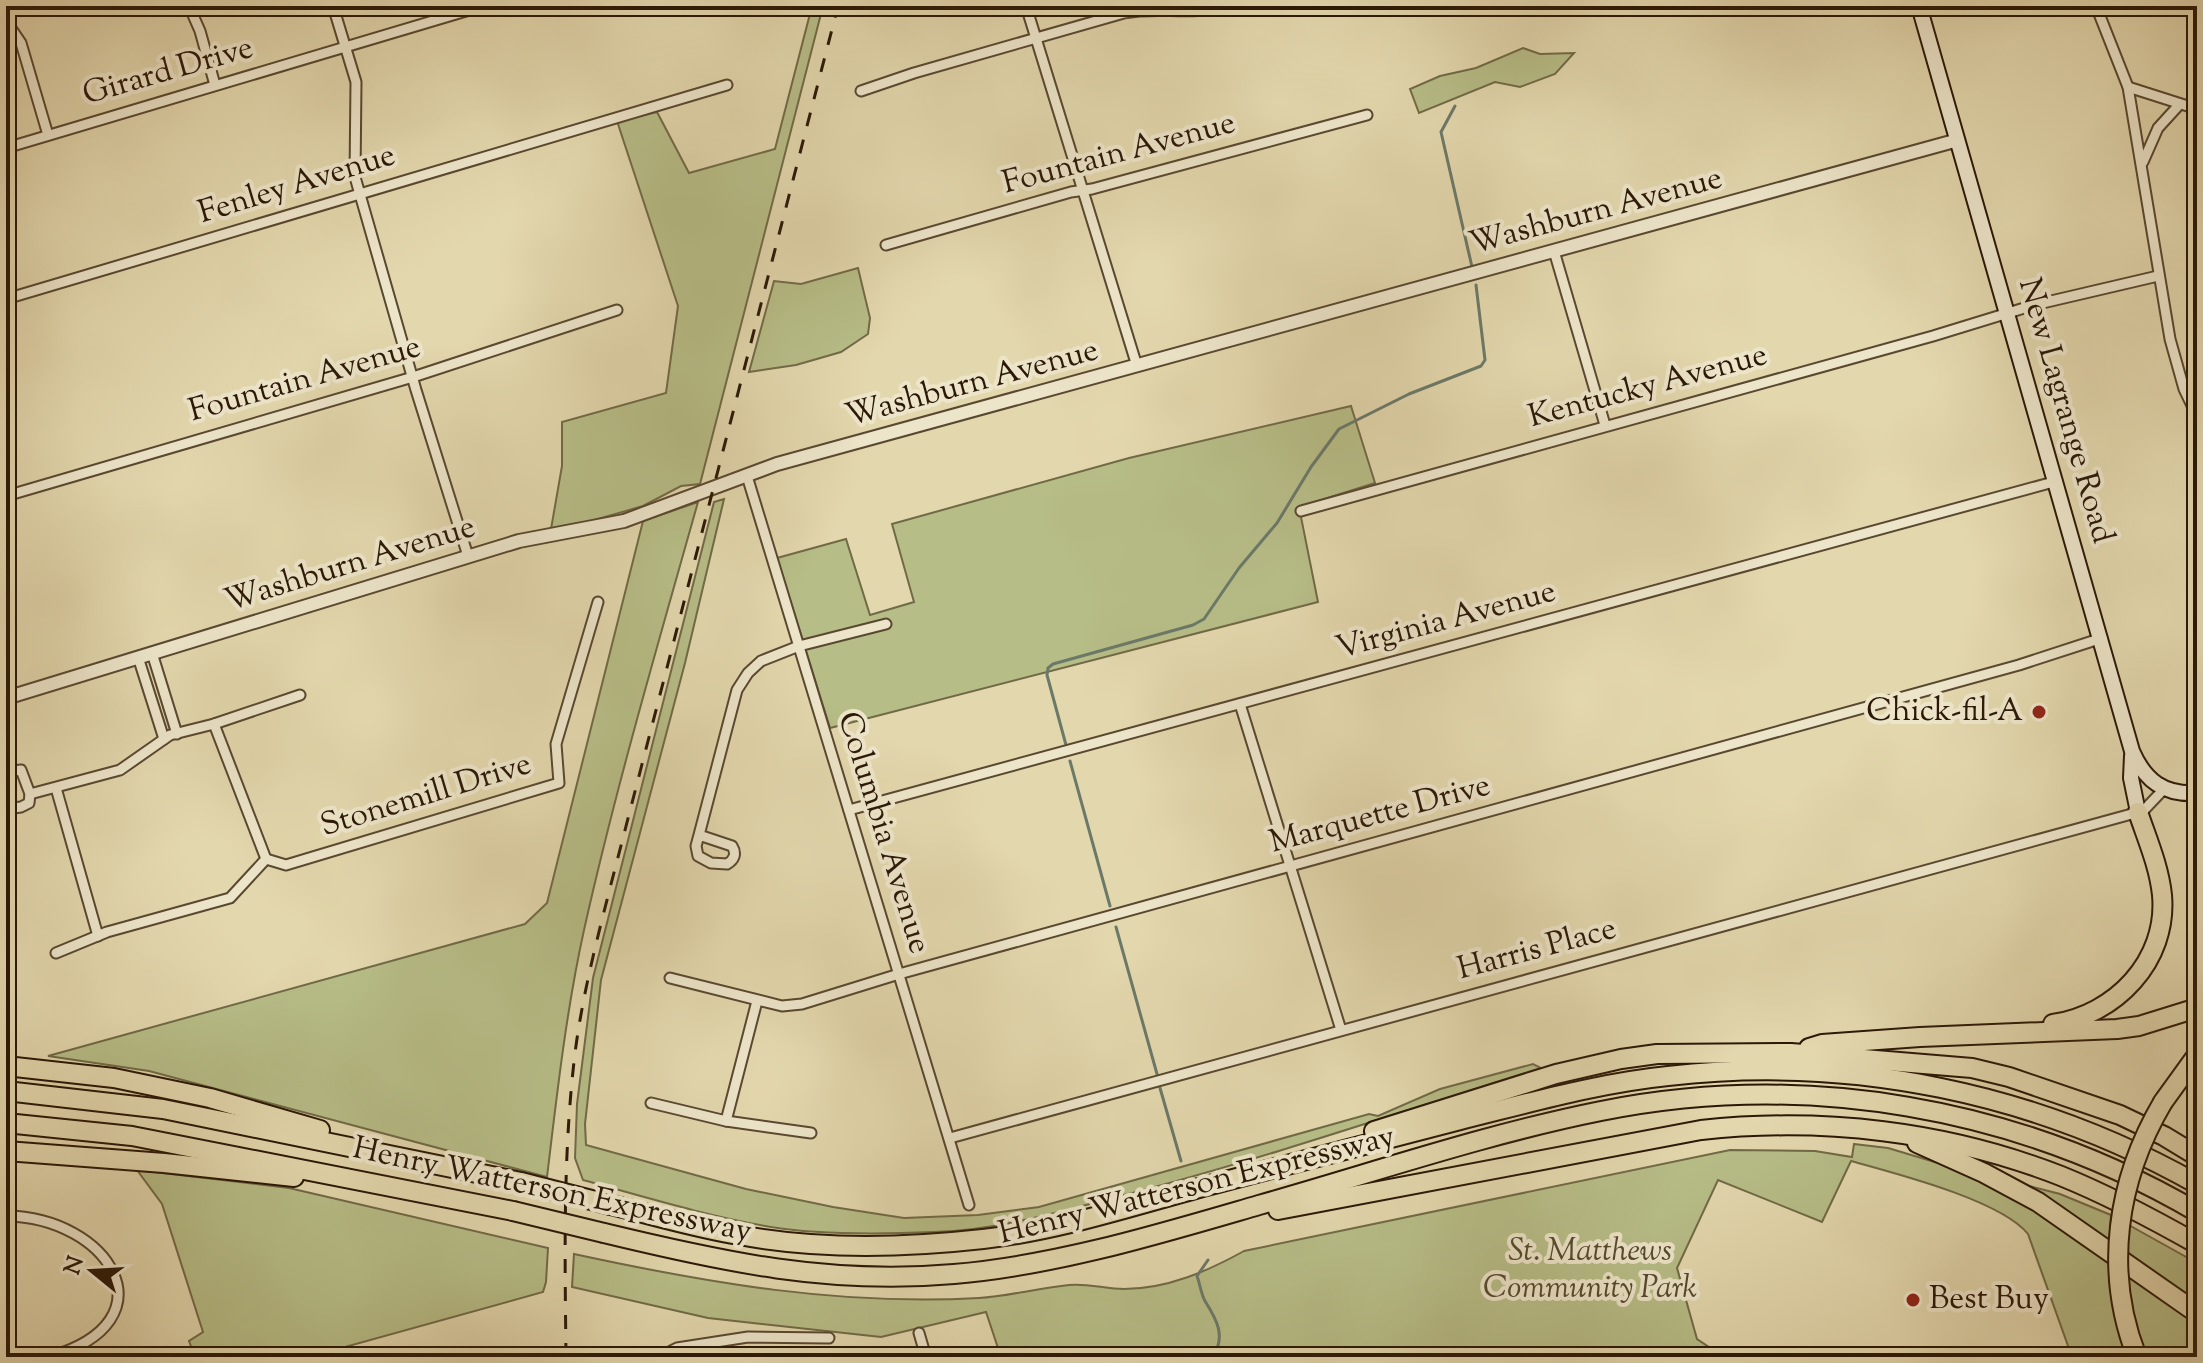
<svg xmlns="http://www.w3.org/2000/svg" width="2203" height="1363" font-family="'Sorts Mill Goudy',serif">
<rect width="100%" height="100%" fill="#e3d7ad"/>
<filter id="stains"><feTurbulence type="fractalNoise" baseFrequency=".0025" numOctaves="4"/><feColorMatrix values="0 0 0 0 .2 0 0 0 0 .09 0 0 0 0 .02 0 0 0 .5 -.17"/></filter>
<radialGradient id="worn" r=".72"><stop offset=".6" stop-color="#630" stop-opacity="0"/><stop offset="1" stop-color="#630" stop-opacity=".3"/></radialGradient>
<!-- green -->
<g fill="#b7bd87" stroke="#716a47" stroke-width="2">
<path d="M812,6H823L700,484L681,486L643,506L584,523L551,529L562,466V422L666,393L678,306L617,121L657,112L689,173L775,149Z"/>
<path d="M1523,48L1540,54L1574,53L1555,74L1520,87L1495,82L1419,113L1410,89L1440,76L1476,68Z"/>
<path d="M858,268L870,318L868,334L841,352L796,365L749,372L774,281L801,284Z"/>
<path d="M1351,406L1375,483L1299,507L1318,602L830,728L777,558L846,539L870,615L914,602L892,524L1129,458Z"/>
<path d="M724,499L685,663L601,980L585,1124L586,1145L746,1189L833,1207L904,1218L978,1215L1039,1207L1369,1114L1378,1116L1440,1089L1533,1064L1541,1068C1406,1110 1272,1156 1136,1192C1070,1209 1002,1230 934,1232C885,1234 819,1235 771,1227C707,1216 645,1197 583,1180L575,1158L577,1104L593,978L714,502Z"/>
<path d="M698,502C658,644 616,787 584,930C566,1012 557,1094 547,1177L149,1071L48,1056L525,924L547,903L643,521Z"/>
<path d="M1854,1144L1888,1148L1958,1169L2023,1199L2197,1321V1357H2072L2028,1234C2001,1200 1894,1173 1851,1161L1822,1222L1718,1180L1677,1268L1697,1339L1724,1357H1001L986,1312L881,1337L708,1318L572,1287L574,1254C708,1283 841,1306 979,1298C1009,1296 1039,1288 1069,1285C1087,1283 1106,1289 1124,1289C1167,1289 1208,1271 1244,1251L1730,1150L1815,1151L1852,1157Z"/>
<path d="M137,1170L289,1188L548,1248L546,1282L543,1292L309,1357H195L189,1341L203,1332L162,1204Z"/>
<path d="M2021,1184L2060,1194L2111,1215L2109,1245Z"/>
<path d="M2127,1224L2197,1263V1306L2125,1257Z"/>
</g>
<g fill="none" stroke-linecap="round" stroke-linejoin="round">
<!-- stream -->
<g stroke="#6b7969" stroke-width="3">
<path d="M1455,106L1441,132L1472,267"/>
<path d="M1066,745L1047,675L1048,668L1053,664L1193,625L1204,619L1239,568L1277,523L1311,467L1339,429L1409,394L1481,366L1485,360L1476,285"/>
<path d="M1070,761L1110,906"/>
<path d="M1116,927L1157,1074"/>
<path d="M1160,1088L1181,1161"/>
<path d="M1208,1260L1197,1276C1200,1284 1201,1294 1205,1301C1217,1320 1226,1336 1213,1357"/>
</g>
<!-- minor casing -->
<g stroke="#594830" stroke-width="13">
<g id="minor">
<path d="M189,6L200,31L215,85"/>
<path d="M333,6L356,82L355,177L416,390L468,556"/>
<path d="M1026,6L1137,366"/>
<path d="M2096,6L2128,87L2170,339L2184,389L2197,416"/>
<path d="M6,21L21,43L48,135"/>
<path d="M2128,87L2197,109"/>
<path d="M861,91L914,73L1124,13C1158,6 1192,16 1226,6"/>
<path d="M6,148L483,6"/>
<path d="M2143,162L2158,128L2179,105"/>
<path d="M886,245L1071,192L1092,189L1367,115"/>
<path d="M1554,251L1605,425"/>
<path d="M6,299L727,85"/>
<path d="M747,476L969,1205"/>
<path d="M6,496L413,377L617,310"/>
<path d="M1301,511L1933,336L2034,305L2158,276"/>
<path d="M152,653L177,734"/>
<path d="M138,657L164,739"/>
<path d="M1240,704L1341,1030"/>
<path d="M214,724L266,859"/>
<path d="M6,772L21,770L30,794L29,803L21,807L6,809"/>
<path d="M56,788L98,936"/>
<path d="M30,794L120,770L170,735L214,724L300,695"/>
<path d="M849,810L2057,481"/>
<path d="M699,835L732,846C737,854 734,860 727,864L711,863L698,856L696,846L699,835L737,690L748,673L761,661L799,646L886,624"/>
<path d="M266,859L286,865L559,783L556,744L598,602"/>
<path d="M56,953L107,932L230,898L266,859"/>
<path d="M670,978L782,1006L802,1004L899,974L2019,665L2102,638"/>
<path d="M651,1103L726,1121L811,1133"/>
<path d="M726,1121L757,1001"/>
<path d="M950,1138L2128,815L2144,810L2164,789"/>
<path d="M6,1216C109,1217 175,1321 49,1357"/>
<path d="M919,1333L926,1357"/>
<path d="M668,1357L671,1351L677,1348L748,1337L829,1338"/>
</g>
</g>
<!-- tertiary casing -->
<g stroke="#594830" stroke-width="16">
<path id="tertiary" d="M6,698L519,541L624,521L777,464L1958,140"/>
</g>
<!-- secondary casing -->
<g stroke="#2b1807" stroke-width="18">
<g id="secondary">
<path d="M1919,6L2132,751C2145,781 2164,795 2197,793"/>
<path d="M2132,756L2131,778L2138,812"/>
</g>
</g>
<!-- motorway casing -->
<g stroke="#2b1807" stroke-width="22">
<g id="motorway">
<path d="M2053,1024C2115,1015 2168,961 2162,895C2159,866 2147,839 2138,812"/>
<path d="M1809,1048L1822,1044L1920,1037L2117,1029L2139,1026L2197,1008"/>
<path d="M6,1066L114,1078L210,1098L320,1130"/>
<path d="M6,1091L163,1109L521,1182"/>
<path d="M2163,1102L2197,1055"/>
<path d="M6,1123L132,1136L513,1211"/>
<path d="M1374,1131L1556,1074L1621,1059L1657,1054L1791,1053L1972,1068L2009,1077L2120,1115L2164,1136L2197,1156"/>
<path d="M1917,1143L1984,1173L2038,1202L2197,1313"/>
<path d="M6,1151L164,1163L294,1177"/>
<path d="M611,1205C653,1215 696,1228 739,1235C819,1250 902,1248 983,1239C1062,1230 1138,1204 1214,1184C1296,1163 1378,1142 1460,1120C1529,1103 1598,1083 1668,1076C1852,1055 2036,1093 2197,1184"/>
<path d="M1278,1210L1701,1130C1822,1117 1946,1131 2061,1176C2108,1195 2153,1219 2197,1244"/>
<path d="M604,1233C724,1262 829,1285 954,1274C1058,1265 1159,1234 1259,1205C1372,1173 1486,1134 1601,1111C1805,1070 2018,1107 2197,1212"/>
</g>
</g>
<!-- minor -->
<use href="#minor" stroke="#ede5ca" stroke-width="9"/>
<!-- tertiary -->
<use href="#tertiary" stroke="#ede5ca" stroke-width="12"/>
<!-- secondary -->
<use href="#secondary" stroke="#ede5ca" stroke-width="14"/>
<!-- motorway -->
<use href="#motorway" stroke="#e3d7ad" stroke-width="18"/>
<!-- rail -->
<path stroke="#2b1807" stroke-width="3" stroke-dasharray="14 14" stroke-linecap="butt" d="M566,1357C565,1262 563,1166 573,1071C579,1010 594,951 609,892L838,6"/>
<!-- motorway-bridge casing -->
<g stroke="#2b1807" stroke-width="22" stroke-linecap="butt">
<g id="motorway-bridge">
<path d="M521,1182L611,1205"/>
<path d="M513,1211L604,1233"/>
<path d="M2137,1357C2103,1271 2117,1180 2163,1102"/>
</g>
</g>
<!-- motorway-bridge -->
<use href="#motorway-bridge" stroke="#e3d7ad" stroke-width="18"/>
</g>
<!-- markers -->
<g fill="#8f2418" stroke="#ede5ca" stroke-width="3">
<circle cx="2039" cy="712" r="8"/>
<circle cx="1913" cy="1300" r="8"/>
</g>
<g text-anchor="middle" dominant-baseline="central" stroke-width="8" stroke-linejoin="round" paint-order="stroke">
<!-- street labels -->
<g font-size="32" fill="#2b1807" stroke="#ede5ca">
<text transform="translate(168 72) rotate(-16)">Girard Drive</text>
<text transform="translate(1119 154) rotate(-15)">Fountain Avenue</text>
<text transform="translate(297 185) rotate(-17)">Fenley Avenue</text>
<text transform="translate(1596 212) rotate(-15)">Washburn Avenue</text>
<text transform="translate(305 380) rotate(-16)">Fountain Avenue</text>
<text transform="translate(972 384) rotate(-15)">Washburn Avenue</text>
<text transform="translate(1648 387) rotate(-15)">Kentucky Avenue</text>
<text transform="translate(2065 411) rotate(74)">New Lagrange Road</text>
<text transform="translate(350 565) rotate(-17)">Washburn Avenue</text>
<text transform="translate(1446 621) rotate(-15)">Virginia Avenue</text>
<text transform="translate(426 796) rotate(-17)">Stonemill Drive</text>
<text transform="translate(1380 815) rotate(-15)">Marquette Drive</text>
<text transform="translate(883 833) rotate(73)">Columbia Avenue</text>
<text transform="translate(1537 950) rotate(-15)">Harris Place</text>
<text transform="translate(1197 1186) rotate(-14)">Henry Watterson Expressway</text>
<text transform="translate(552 1191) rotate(12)">Henry Watterson Expressway</text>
</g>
<!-- poi labels -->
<g font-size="32" fill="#2b1807" stroke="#ede5ca" text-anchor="end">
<text x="2023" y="712">Chick-fil-A</text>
<text x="1929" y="1300" text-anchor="start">Best Buy</text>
</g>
<!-- park labels -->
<g font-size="32" font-style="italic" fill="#554a2d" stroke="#ede5ca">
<text x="1590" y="1252">St. Matthews<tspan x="1590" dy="37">Community Park</tspan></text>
</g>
</g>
<!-- margin -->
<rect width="2203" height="1363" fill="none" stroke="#e3d7ad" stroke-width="32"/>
<rect x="8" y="8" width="2187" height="1347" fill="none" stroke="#2b1807" stroke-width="4"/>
<rect x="16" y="16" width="2171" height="1331" fill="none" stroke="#2b1807" stroke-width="2"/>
<!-- north arrow -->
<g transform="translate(92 1271) rotate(288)" stroke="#ede5ca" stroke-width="6" paint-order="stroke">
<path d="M0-6L14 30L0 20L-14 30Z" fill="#2b1807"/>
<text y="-12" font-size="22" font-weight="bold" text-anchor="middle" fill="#2b1807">N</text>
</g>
<rect width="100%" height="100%" filter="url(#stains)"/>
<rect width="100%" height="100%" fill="url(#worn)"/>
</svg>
